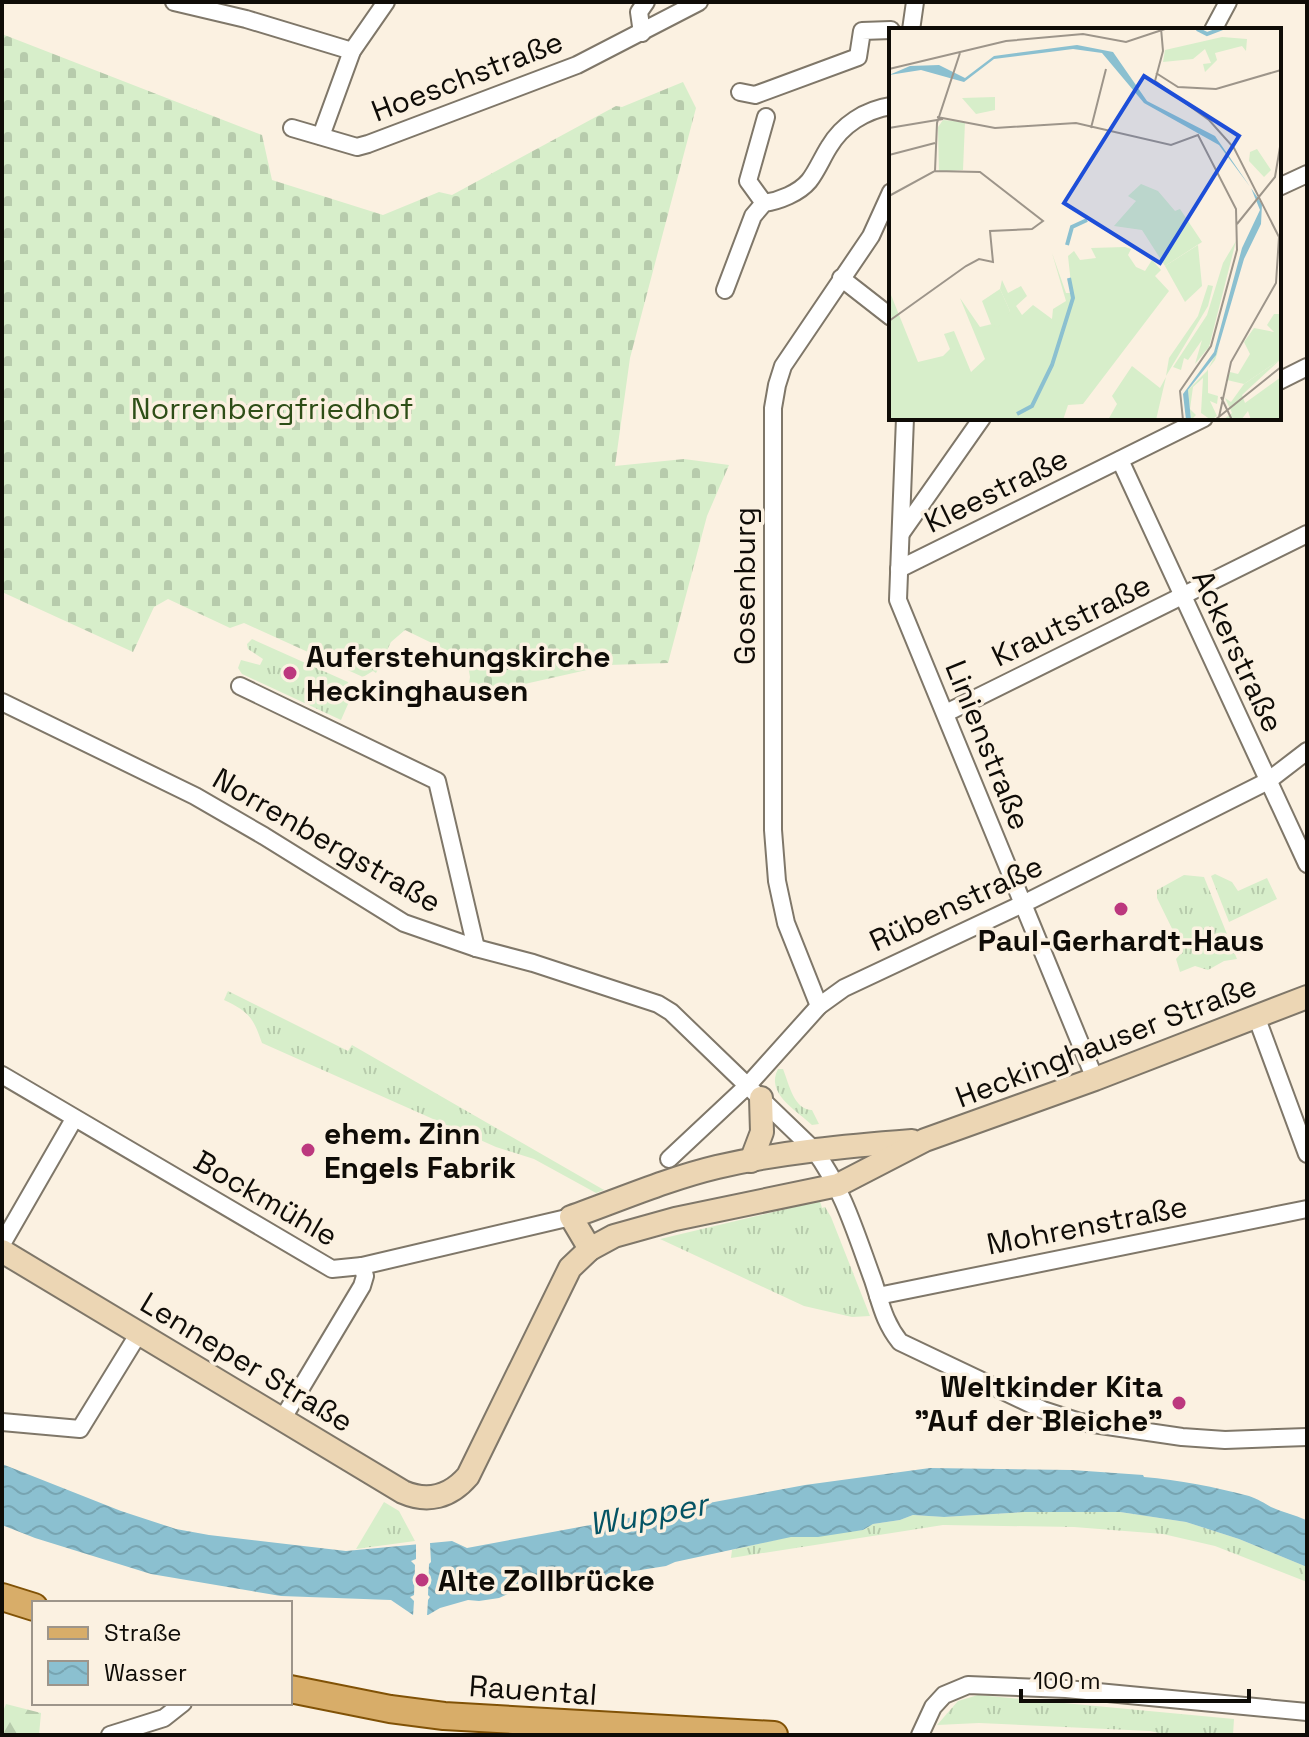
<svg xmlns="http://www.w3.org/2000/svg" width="1309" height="1737" font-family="'Space Grotesk',sans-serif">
<defs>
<pattern id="grass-tufts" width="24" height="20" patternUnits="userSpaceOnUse" patternTransform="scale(2)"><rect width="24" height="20" fill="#d7eeca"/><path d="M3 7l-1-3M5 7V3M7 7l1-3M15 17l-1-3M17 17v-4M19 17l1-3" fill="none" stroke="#b7cbac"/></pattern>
<pattern id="forest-firs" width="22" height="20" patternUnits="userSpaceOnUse" patternTransform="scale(2)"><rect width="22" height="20" fill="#d7eeca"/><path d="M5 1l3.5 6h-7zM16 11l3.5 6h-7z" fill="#b7cbac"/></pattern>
<pattern id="cemetery-stones" width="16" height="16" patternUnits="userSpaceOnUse" patternTransform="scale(2)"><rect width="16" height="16" fill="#d7eeca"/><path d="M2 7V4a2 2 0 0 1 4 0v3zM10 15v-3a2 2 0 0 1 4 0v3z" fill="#b7cbac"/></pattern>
<pattern id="water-waves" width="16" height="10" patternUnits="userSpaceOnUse" patternTransform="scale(2)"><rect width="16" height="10" fill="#8bc0d0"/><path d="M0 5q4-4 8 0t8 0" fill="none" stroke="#77a4b1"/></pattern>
</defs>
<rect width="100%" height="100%" fill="#fbf1e1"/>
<!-- grass -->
<g fill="url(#grass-tufts)">
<path d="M252,639L348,682L352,695L341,720L242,674L238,668L241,660L260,665L263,659L248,649L247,644Z"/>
<path d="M1215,874L1232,882L1238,891L1267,878L1277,899L1229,922L1211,876Z"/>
<path d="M1184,875L1204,877L1237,959L1224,961L1208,970L1195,966L1180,972L1176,959L1183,951L1157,898V890Z"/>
<path d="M228,991L348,1051L352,1045L604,1190L596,1193L534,1159L496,1147L262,1043C253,1017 249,1012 224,1000Z"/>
<path d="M778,1069H783C789,1084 794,1110 812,1110L819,1124L812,1125C796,1110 765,1093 778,1069Z"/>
<path d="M820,1201L822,1208L825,1207L831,1217L870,1316L852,1317L804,1306L660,1239Z"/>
<path d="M384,1502L399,1511L415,1541L356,1549Z"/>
<path d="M1024,1512H1120L1186,1522L1239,1539L1307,1567V1582L1215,1546L1163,1534L1074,1527L943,1525L731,1558L732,1550L788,1537L863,1530L873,1524L900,1520L913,1515L944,1517Z"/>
<path d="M978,1695L1234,1719L1233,1735H1168L1150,1731L979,1723L937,1725L958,1701Z"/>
</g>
<!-- forest -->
<path fill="url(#forest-firs)" d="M6,1704L41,1713L39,1735H2V1714Z"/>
<!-- cemetery -->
<path fill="url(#cemetery-stones)" d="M2,34L262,135L272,180L383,215L439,192L452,195L616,106L622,107L683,82L696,108L630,358L615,466L684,459L729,465L707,516L668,663L609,665L467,697L470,677L467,660L405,630L391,642L376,673L373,671L363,677L244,623L230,628L168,599L154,607L133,652L2,592Z"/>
<!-- water -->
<path fill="url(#water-waves)" d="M2,1464L121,1511L176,1529L209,1535L346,1551L452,1541L467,1548L805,1485L930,1468L1072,1470L1143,1475L1144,1477C1179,1480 1215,1487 1249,1496C1258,1499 1264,1503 1271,1507C1282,1512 1295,1515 1306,1520L1307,1567L1239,1539L1186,1522L1120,1512H1024L944,1517L913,1515L900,1520L873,1524L863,1530L818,1537H791L675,1562L666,1566L615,1574L590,1583L554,1586L547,1590L512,1592L499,1598L479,1601L468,1600L440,1608L428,1615H413L391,1600L281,1596L151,1574L35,1538L2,1525Z"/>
<!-- pier -->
<path fill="#fbf1e1" d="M416,1543H430L431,1562L429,1564L428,1595L430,1597L428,1600L427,1616H413L414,1601L410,1597L414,1595L415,1565L411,1561L416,1559Z"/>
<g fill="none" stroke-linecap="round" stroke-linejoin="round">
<!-- street casing -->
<g stroke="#7f7769" stroke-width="20">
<g id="street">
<path d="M174,2L246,19L352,51"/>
<path d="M911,30L915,2"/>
<path d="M1213,30L1228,2"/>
<path d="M642,33L639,12L646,2"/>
<path d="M740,92L755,95L858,57L862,31L891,30"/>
<path d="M292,128L357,147L368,144L577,65L699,2"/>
<path d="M321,136L352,51L386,2"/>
<path d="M1279,187L1307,174"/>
<path d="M764,203L748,181L766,117"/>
<path d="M841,278L891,317"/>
<path d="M725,290L753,216L764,203C779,201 799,193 809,181C817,171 822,158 829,147C842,125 865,110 891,106"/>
<path d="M1279,381L1307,367"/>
<path d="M905,418L898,600L1095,1079"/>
<path d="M1120,460L1307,864"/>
<path d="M902,532L982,418"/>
<path d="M899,569L1204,418"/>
<path d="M240,686L437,781L476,948"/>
<path d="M2,702L195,796L264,836L404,923L476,948L533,963L658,1004L671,1012L814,1150C843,1189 856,1234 873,1280C881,1304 884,1322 900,1342L1043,1410L1080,1422L1182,1437L1225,1440L1307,1437"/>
<path d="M946,713L1307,534"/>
<path d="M819,1006L786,923L777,881L773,830V408L777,385L783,366L871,236L891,192"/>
<path d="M1256,1016L1307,1154"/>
<path d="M2,1075L332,1269L362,1266L571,1217"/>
<path d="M669,1159L748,1085L819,1006L844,988L1031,900L1268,781L1307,751"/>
<path d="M2,1244L74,1119"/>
<path d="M878,1296L1307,1209"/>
<path d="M283,1418L362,1286L365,1276L362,1266"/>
<path d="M2,1422L80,1429L139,1333"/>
<path d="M110,1735L164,1718L183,1703"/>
<path d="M920,1735L933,1707L944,1695L968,1685L1066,1689L1307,1712"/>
</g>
</g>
<!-- secondary casing -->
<g stroke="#7f7769" stroke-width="26">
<g id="secondary">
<path d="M751,1161L762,1132L761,1098"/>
<path d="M590,1249L571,1217C619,1200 667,1179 717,1167C781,1152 847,1146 912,1141"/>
<path d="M2,1251L403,1492C428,1503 450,1497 468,1476L570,1268L590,1249L614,1236L675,1219L838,1185L925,1140L1095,1079L1307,997"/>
</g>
</g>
<!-- primary casing -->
<g stroke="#815206" stroke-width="30">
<g id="primary">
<path d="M2,1597L34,1607"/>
<path d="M290,1689L390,1709L444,1716L774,1735"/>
</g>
</g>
<!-- street -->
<use href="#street" stroke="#fff" stroke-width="16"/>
<!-- secondary -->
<use href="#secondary" stroke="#ecd6b4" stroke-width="22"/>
<!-- primary -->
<use href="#primary" stroke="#d8ad69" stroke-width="26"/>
</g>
<!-- markers -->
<g fill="#bc387e" stroke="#fbf1e1" stroke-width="3">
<circle cx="290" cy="673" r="8"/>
<circle cx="1121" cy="909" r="8"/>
<circle cx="308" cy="1150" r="8"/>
<circle cx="1179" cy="1403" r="8"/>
<circle cx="422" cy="1580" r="8"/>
</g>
<g text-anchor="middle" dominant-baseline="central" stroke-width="7" stroke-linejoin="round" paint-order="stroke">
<!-- street labels -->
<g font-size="30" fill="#0f0c07" stroke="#fbf1e1">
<text transform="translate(467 76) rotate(-21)">Hoeschstraße</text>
<text transform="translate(996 490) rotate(-26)">Kleestraße</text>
<text transform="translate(744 586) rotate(-90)">Gosenburg</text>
<text transform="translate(1071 620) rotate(-26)">Krautstraße</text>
<text transform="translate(1238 651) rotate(65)">Ackerstraße</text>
<text transform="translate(988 745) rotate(68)">Linienstraße</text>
<text transform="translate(327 840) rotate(30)">Norrenbergstraße</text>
<text transform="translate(956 903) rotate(-25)">Rübenstraße</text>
<text transform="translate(1106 1041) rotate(-21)">Heckinghauser Straße</text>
<text transform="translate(266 1198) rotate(30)">Bockmühle</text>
<text transform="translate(1087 1225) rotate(-11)">Mohrenstraße</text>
<text transform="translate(247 1362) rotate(31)">Lenneper Straße</text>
<text transform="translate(533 1690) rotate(4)">Rauental</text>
</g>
<!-- park labels -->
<g font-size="30" fill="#2e4e17" stroke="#fbf1e1">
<text x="272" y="408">Norrenbergfriedhof</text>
</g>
<!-- poi labels -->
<g font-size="30" font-weight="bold" fill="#0f0c07" stroke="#fbf1e1" text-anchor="start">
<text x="306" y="656">Auferstehungskirche<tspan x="306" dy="34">Heckinghausen</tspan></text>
<text x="1121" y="940" text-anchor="middle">Paul-Gerhardt-Haus</text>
<text x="324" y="1133">ehem. Zinn<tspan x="324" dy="34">Engels Fabrik</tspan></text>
<text x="1163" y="1386" text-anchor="end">Weltkinder Kita<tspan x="1163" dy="34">"Auf der Bleiche"</tspan></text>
<text x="438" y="1580">Alte Zollbrücke</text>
</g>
<!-- water labels -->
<g font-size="32" font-style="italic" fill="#045364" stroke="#fbf1e1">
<text transform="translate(648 1514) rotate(-10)">Wupper</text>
</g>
</g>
<!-- overview -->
<g transform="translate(889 28)">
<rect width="392" height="392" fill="#fbf1e1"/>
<path d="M347,213L320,319L306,336L313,312L299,332L295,330L292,342L284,339L318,287L334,235ZM319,257L324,258L319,278L277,348L280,330L309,288ZM385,286H392V331L355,356L338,352L341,344L349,346L361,326L355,314L365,300L385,304L378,297ZM330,320L326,332L319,341V365L329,368L328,376L321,373L328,388L322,392L312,385L314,350L304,359L301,381L307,387L302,392L299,362L318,343ZM243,338L271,360L277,349L267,392H219L228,376L223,368Z" fill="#d7eeca"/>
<path d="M333,9L358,11L357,23L353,18L326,25L328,32L316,44L314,36L322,35L316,21L304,31L274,34L276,22ZM236,219L242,221L239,227L247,239L256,243L263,232L272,242L266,248L280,263L194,376L179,377L174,392H0V262L29,334L54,328L61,321L55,306L65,303L82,344L96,331L71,270L91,299L107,295L121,283L111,261L113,252L119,265L132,258L138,268L127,278L133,287L144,277L163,291L164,281L177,273L163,225L177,265H183L179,228L185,223L191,232L207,230L202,220ZM392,331L353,367L356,375L392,349V392H362L359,383L352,392H334L343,385L336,370L342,374L355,356Z" fill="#d7eeca"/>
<path d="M54,92L76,94L74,142L50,144L49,99ZM252,156L269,163L286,183L291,181L313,214L276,238L253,202L225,198L247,173L239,168Z" fill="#d7eeca"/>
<path d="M309,217L313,258L296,274L276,238ZM111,261L121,283L109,300L102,296L93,273Z" fill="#d7eeca"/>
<path d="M106,69V82L87,86L73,70ZM368,121L382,142L375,149L360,133L361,124Z" fill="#d7eeca"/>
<path d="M188,17L224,24L258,73L326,108L373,176L372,196L355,231L327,327L299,362L302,392H297L294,366L325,324L353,220L371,182L362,160L330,117L255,75L213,25L184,21L105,31L75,54L32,42L0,47L21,38L50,37L76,50L105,28Z" fill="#8bc0d0"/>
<path fill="none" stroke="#8bc0d0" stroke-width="4" d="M308,1L318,6L334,0M178,217L183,199L198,192M128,386L143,378L163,337L184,270L180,250"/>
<path fill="none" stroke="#9d958a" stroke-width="2" d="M272,0L274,23L266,53L320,92L345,120L390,209L387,255L342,334L330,389M0,41L117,13L194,6L237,14L279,0M267,45L289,59L327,61L392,42M48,89L106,100L187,95L282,117L309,107L347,181L348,222L322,318L291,363L294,392M0,100L54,91M202,100L217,41M0,127L46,115M0,168L46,143L48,95L71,25M348,196L386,149L392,113M0,293L77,238L90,231L104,234L101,203L143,201L154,193L91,144L46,143M332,369L343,392M326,392L392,339"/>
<path fill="#1d4ed8" fill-opacity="0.15" stroke="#1d4ed8" stroke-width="4" d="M255,48L350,108L271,235L175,175Z"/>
<rect width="392" height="392" fill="none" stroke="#0f0c07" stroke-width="4"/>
</g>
<!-- border -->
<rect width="1309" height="1737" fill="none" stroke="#0f0c07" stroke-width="8"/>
<!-- legend -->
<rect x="32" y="1601" width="260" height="104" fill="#fbf1e1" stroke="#9d958a" stroke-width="2"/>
<rect x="48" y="1627" width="40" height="12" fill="#d8ad69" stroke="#9d958a" stroke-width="2"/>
<text x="104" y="1641" font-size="24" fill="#0f0c07">Straße</text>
<rect x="48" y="1661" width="40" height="24" fill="url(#water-waves)" stroke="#9d958a" stroke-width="2"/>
<text x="104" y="1681" font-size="24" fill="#0f0c07">Wasser</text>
<!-- scale -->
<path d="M1021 1689v12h228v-12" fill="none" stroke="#0f0c07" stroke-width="4"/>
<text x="1033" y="1689" font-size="24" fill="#0f0c07" stroke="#fbf1e1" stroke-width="6" paint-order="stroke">100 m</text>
</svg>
